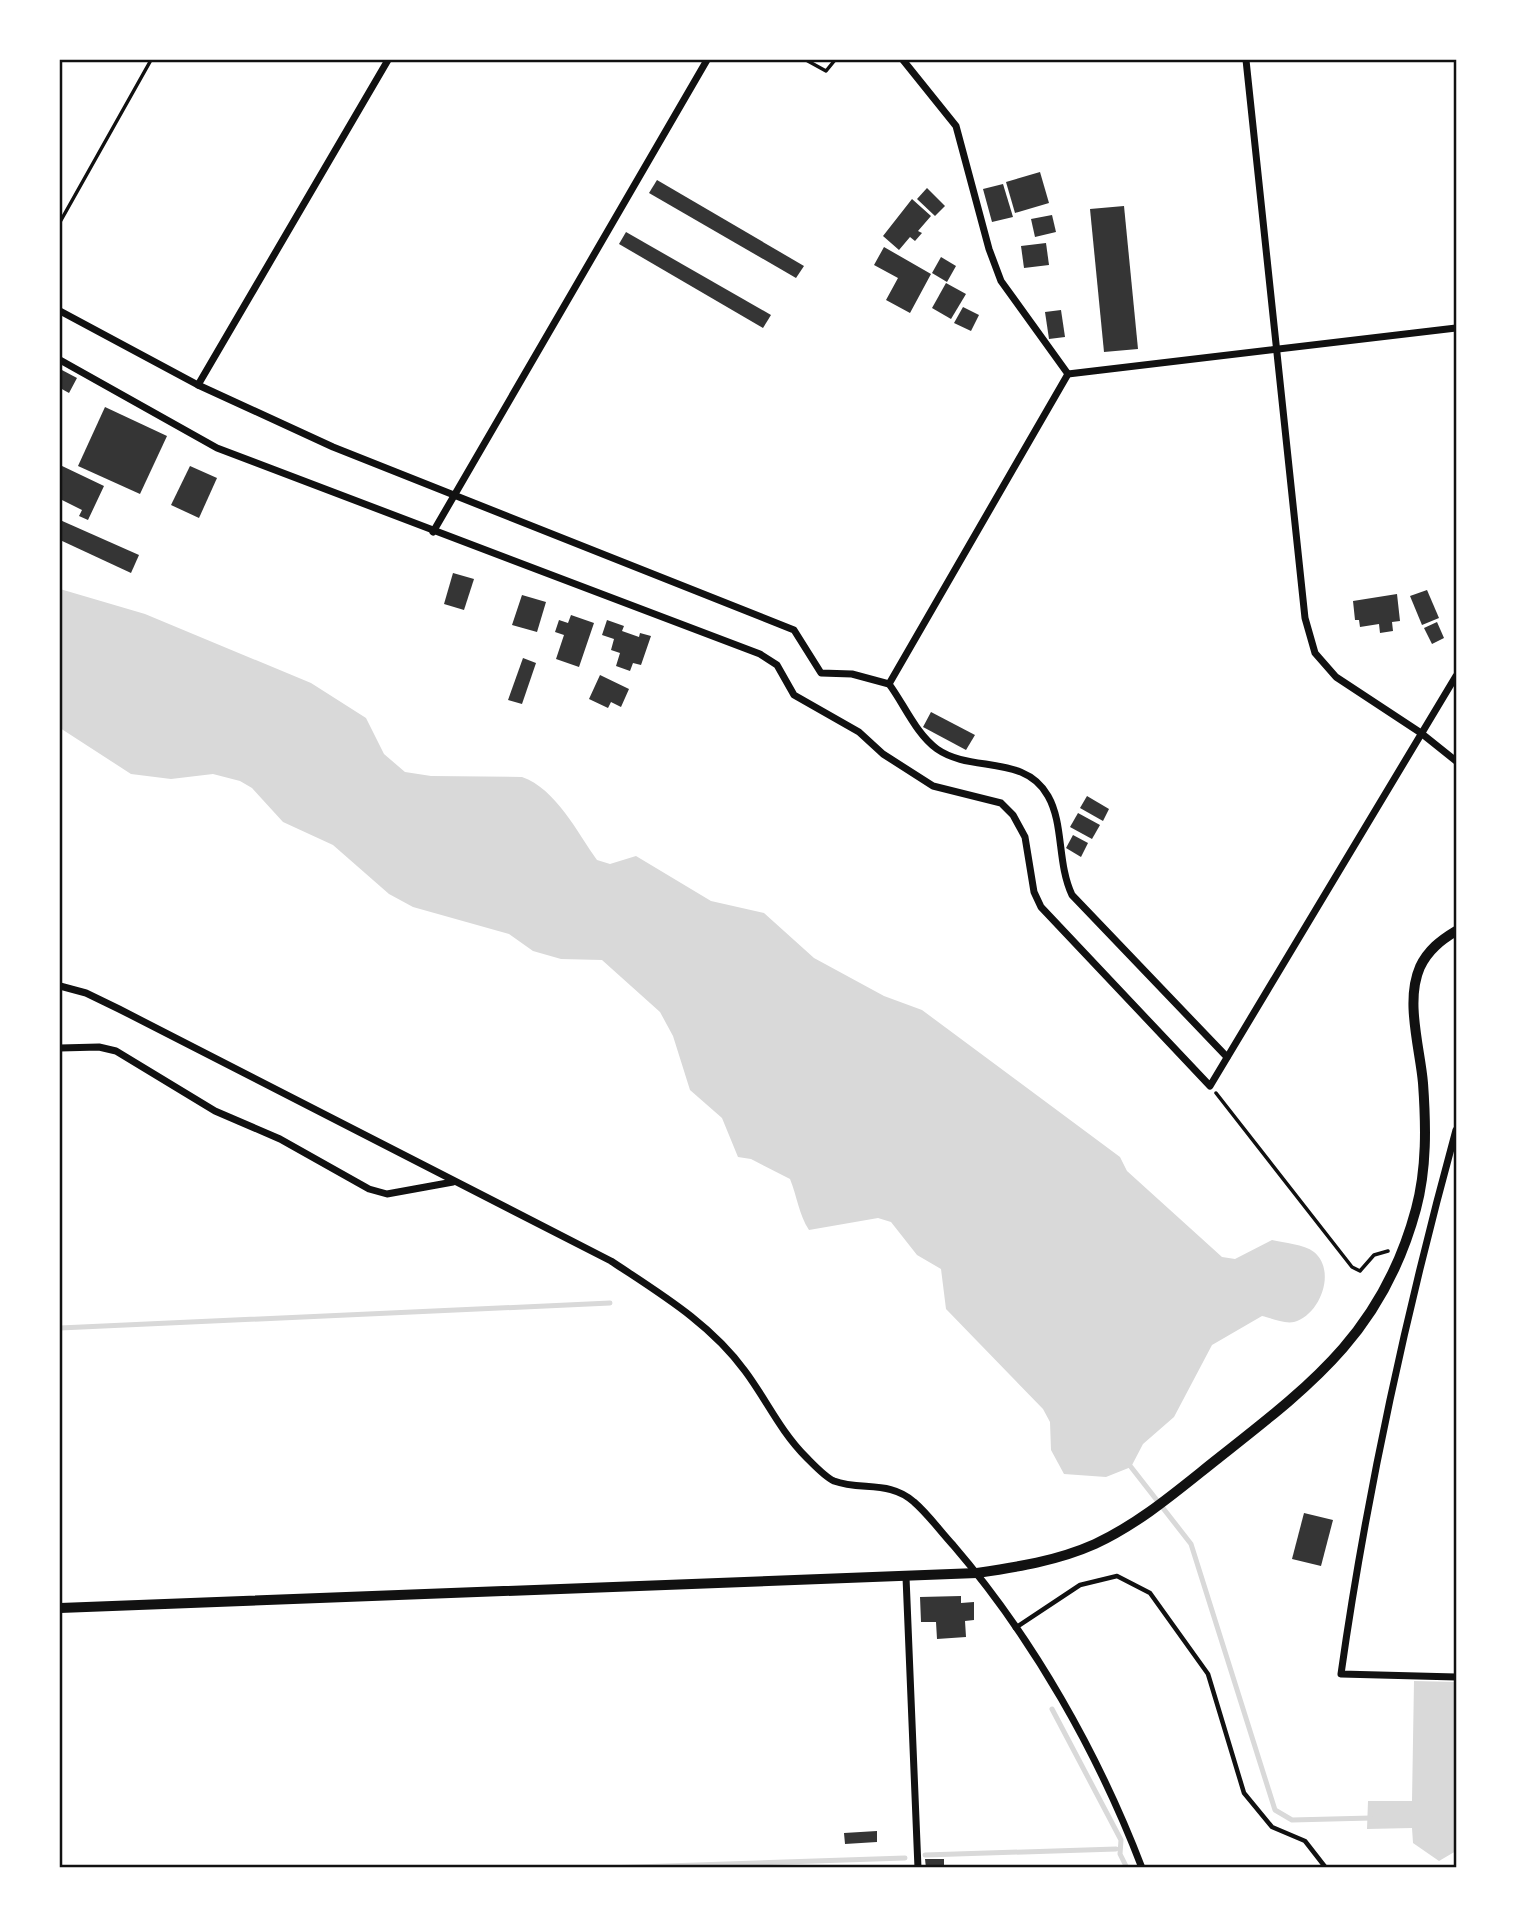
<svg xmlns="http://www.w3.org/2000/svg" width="1516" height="1927" font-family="'Public Sans',sans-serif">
<rect width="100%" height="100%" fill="#fff"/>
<!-- water -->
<g fill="#d9d9d9">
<path d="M60,589L145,614L311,683L366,718L384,754L405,772L431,776L522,777C556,789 577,832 597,860L610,864L636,856L711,901L764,913L814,958L884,996L922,1010L1120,1157L1127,1171L1222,1257L1235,1259L1272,1240C1284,1243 1304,1244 1314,1252C1337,1271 1320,1315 1294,1322C1284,1324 1271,1318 1262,1316L1212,1345L1174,1417L1143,1444L1131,1467L1106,1477L1064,1474L1051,1450L1050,1422L1043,1409L946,1309L941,1269L917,1255L891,1222L878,1218L809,1230C799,1215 797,1196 790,1179L751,1159L738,1157L722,1118L690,1090L673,1036L660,1012L602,960L561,959L533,951L509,934L413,907L389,894L333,845L283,822L252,788L240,781L213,774L171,779L131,774L60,728Z"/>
<path d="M1414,1681L1456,1682V1851L1439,1861L1413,1843L1412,1828L1367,1829L1368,1801H1412Z"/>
</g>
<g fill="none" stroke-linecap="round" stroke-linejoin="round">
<!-- stream -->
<g stroke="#d9d9d9" stroke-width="5">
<path d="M60,1328L610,1303"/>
<path d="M1131,1467L1191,1544L1275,1810L1292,1820L1371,1818"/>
<path d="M1052,1709L1121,1840L1120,1854L1127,1868"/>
<path d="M925,1855L1116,1849"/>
<path d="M606,1868L905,1858"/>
</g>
</g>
<!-- building -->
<g fill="#353535">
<path d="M1040,172L1049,203L1015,213L1006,182Z"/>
<path d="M657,180L804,266L796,278L649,193Z"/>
<path d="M1003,184L1013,217L992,222L983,189Z"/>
<path d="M927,188L945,206L935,216L917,199Z"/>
<path d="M912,199L931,216L918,231L922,233L915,241L910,237L899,250L883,236Z"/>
<path d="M1124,206L1138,349L1104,352L1090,209Z"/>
<path d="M1052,215L1056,232L1035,237L1031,219Z"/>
<path d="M626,232L771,315L763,328L619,244Z"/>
<path d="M1046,243L1049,265L1024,268L1021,246Z"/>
<path d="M884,247L931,274L910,313L886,300L898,278L874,265Z"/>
<path d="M941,257L956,266L947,282L932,273Z"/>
<path d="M946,283L966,294L951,319L932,308Z"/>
<path d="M963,307L979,315L971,331L954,323Z"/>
<path d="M1061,310L1065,337L1049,339L1045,312Z"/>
<path d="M60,369L77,378L69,393L60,388Z"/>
<path d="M105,407L167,436L140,494L78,466Z"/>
<path d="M60,465L104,486L88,520L79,516L82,510L60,499Z"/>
<path d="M190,466L217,478L199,518L171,505Z"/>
<path d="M60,520L139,555L131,573L60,540Z"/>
<path d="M453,573L474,579L464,610L444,604Z"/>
<path d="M1427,590L1439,618L1422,625L1410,596Z"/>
<path d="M1397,594L1400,621L1392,622L1393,631L1380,633L1379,624L1360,627L1359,620H1355L1353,601Z"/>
<path d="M522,595L546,602L537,632L512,625Z"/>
<path d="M571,615L594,623L579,667L556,659L564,635L555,632L559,620L568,623Z"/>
<path d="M607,620L624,626L622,631L639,637L640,633L651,636L641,665L633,663L630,671L616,666L620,653L611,650L614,639L602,635Z"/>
<path d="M1437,622L1444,638L1432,644L1424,628Z"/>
<path d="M523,658L536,663L522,704L508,700Z"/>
<path d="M600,675L629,689L621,707L611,702L608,708L589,699Z"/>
<path d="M931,712L975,735L966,750L923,727Z"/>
<path d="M1087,796L1109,809L1103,821L1080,808Z"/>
<path d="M1078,813L1100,825L1092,839L1070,827Z"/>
<path d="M1073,835L1088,843L1081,857L1066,848Z"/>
<path d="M1304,1513L1333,1520L1321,1566L1292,1559Z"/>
<path d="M961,1596V1603L974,1602V1620L965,1621L966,1637L937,1639L936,1622H921L920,1597Z"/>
<path d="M877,1831V1842L845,1844L844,1833Z"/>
<path d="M925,1859H944V1868H926Z"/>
</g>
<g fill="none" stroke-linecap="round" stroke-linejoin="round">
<!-- path -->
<g stroke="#111" stroke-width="3.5">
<path d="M806,60L826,71L835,60"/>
<path d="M60,222L151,60"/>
<path d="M1216,1093L1352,1267L1360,1271L1374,1255L1388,1251"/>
</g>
<!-- service -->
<path stroke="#111" stroke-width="4.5" d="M1015,1628L1080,1585L1117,1576L1150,1593L1208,1674L1244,1793L1272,1827L1305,1841L1326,1868"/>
<!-- minor -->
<g stroke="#111" stroke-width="7">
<path d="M903,60L956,126L989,249L1001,281L1068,374"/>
<path d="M1246,60L1305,618L1315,653L1336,677L1421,733L1456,761"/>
<path d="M60,311L198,385L333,447L794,630L821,673L852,674L889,684C904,704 916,734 937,749C971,773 1025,754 1048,796C1064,824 1057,863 1072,895L1227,1057"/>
<path d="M60,360L217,448L760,654L777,665L794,695L859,732L883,754L933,786L1001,803L1013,815L1025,837L1034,892L1041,907L1210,1086L1456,676"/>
<path d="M1068,374L1456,328"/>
<path d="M198,385L388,60"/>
<path d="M433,532L707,60"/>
<path d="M889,684L1068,374"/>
<path d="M60,986L86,993L119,1009L611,1261C659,1293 710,1323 745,1371C766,1399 780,1431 806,1457C813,1464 825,1477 834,1481C861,1491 890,1480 914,1502C928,1514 940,1531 953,1545C1033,1638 1098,1753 1142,1868"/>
<path d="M60,1048L99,1047L116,1051L215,1111L280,1139L369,1189L387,1194L453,1182"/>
<path d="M1456,1130C1407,1309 1367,1490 1341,1674L1456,1677"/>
<path d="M906,1577L918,1868"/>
</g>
<!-- tertiary -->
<path stroke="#111" stroke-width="10" d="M60,1608L977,1573C1017,1567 1057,1561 1095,1544C1140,1523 1177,1491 1216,1460C1311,1385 1383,1332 1416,1209C1427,1168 1426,1125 1423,1083C1420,1048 1405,1001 1420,967C1428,950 1441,940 1456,931"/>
</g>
<!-- border -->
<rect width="1516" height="1927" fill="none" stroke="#ffffff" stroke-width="122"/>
<rect x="61" y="61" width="1394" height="1805" fill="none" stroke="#111" stroke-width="2.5"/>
</svg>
